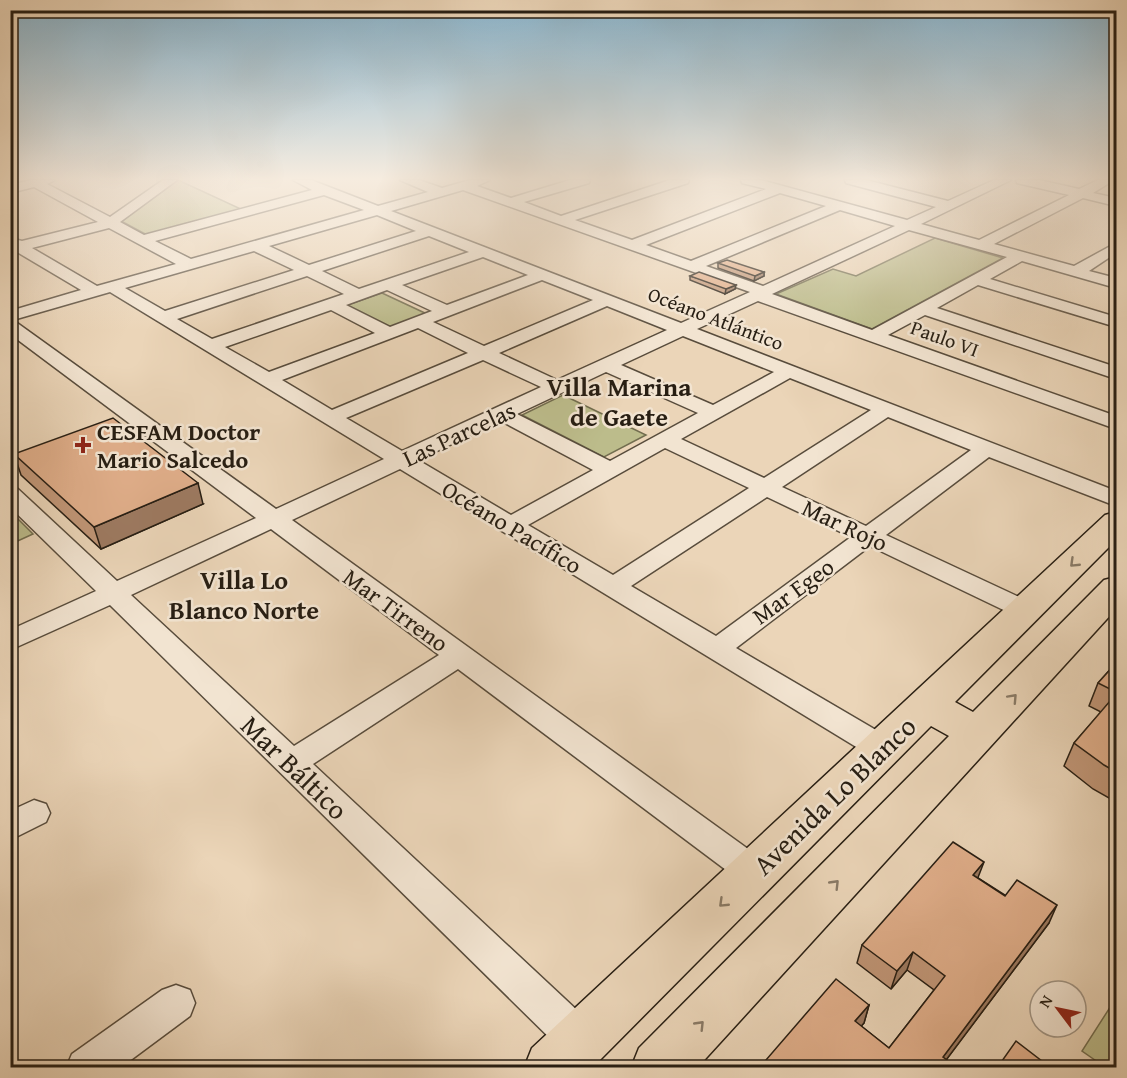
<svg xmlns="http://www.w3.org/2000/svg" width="1127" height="1078" font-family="'Gentium Book Plus',serif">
<rect width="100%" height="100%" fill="#ebd5b8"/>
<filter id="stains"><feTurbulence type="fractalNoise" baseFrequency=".00333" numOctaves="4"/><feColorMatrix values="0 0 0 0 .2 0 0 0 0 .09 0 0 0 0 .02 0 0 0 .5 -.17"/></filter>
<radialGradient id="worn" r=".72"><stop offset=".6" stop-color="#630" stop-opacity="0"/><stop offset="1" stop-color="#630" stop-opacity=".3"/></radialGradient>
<!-- green -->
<g fill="#bcbc8b" stroke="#726d4f" stroke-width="1.5">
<path d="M178,180L243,210L147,235L121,221Z"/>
<path d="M935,238L1003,258L872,329L776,294L833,269L856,276Z"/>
<path d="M382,293L427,314L391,327L347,305Z"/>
<path d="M563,395L646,435L604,457L522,415Z"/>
<path d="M10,512H11L33,534L11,544Z"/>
<path d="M1116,998V1067H1105L1082,1051Z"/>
</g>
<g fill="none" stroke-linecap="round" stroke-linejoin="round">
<!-- minor casing -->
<g stroke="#584c3c" stroke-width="3">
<g id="minor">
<path d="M31,180H55L47,184L110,217L163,180H177L120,222L144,235L312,190L293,180H311L378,206L428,192L400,180H419L442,188L470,180H490L477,186L511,198L570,180H590L589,183L524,202L561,216L670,180H689L688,183L575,220L632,240L766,189L742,183L741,180H761L907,220L936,207L846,183L845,180H866L948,201L994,180H1011L921,224L979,240L1069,195L1017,183L1016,180H1039L1079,189L1098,180H1114L1093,193L1116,198V206L1083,198L994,244L1074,266L1116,243V253L1089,271L1116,278V288L1022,261L990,279L1116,317V327L978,285L937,308L1116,367V379L925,315L888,335L1116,416V429L758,301L697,329L1116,491V506L989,457L886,535L1034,604L1038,610L1034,616L1025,618L1016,616L870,546L736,648L893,740L897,748L893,756L882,759L871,756L400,469L292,520L766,862L771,872L766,882L754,886L742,882L458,669L313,764L594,1026L600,1040L594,1054L580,1059L566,1054L110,605L10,650V630L96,591L10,507V487L18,489L117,581L256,518L10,334V311L81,290L17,252L10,253V238L22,241L98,222L34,187L10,193V185ZM463,190L750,292L681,323L391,211ZM780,193L826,206L691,261L646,245ZM324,195L364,210L191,259L155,241ZM840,210L895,226L763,286L706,266ZM377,215L416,231L309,265L269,246ZM109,228L176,264L97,286L32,248ZM909,230L1007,257L872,330L772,294ZM429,236L469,252L359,289L322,271ZM254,251L294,270L165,311L125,288ZM483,257L528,275L447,305L402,285ZM307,276L344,294L212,339L177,319ZM542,280L593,300L484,346L433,322ZM387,290L432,311L390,327L346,305ZM110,292L384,459L276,509L13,320ZM607,306L667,330L557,380L499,353ZM331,310L375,333L269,372L225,347ZM418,328L468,353L332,410L282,380ZM683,336L774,372L713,405L621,365ZM483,360L541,387L402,451L346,418ZM606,372L698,413L610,461L517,414ZM790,378L871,410L764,478L681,439ZM888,417L971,450L866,526L782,487ZM501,421L593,470L511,515L418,460ZM665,448L749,488L613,575L528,525ZM767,497L851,537L716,636L631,586ZM271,529L439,655L294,746L131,595Z"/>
<path d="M34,800L46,804L50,813L46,822L10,840V811Z"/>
<path d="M176,985L190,990L195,1003L190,1016L120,1068H66L72,1054L162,990Z"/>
</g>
</g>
<!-- primary casing -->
<g stroke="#271e13" stroke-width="3">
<path id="primary" d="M1116,512V540L955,702L973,712L1104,580L1116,577V609L697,1068H631L639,1048L949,736L931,726L592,1068H524L532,1048L1105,515Z"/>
</g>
<!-- minor -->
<use href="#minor" fill="#f2e4d1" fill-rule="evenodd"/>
<!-- primary -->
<use href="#primary" fill="#ebd5b8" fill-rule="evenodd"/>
</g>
<!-- wall -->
<g fill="#c19677" stroke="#271e13" stroke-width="1.5">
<path d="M718,263L764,272V276L754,281L718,268Z"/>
<path d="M690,276L735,289L725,294L690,280Z"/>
<path d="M14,454L203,504L101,549L21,475Z"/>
<path d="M1116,663V802L1093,789L1064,766L1074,743L1101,712L1089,706L1098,683Z"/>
<path d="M978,878L1049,923L946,1060L944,1068H759L869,1005L864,1023L861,1026L889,1048L934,990L907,970L891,989L857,963L862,945Z"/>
</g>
<!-- shaded-wall -->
<g fill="#9d7a61" stroke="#271e13" stroke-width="1.5">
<path d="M764,272V276L754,281L755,276Z"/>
<path d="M736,285L735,289L725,294L726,289Z"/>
<path d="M198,483L203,504L101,549L94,527Z"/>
<path d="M984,862L977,880L973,875Z"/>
<path d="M1057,905L1049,923L946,1060L944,1068H939L943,1057Z"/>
<path d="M913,952L907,970L891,989L897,971Z"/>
<path d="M869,1005L864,1023L850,1039L855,1021Z"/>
</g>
<!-- building -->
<g fill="#e0ae8a" stroke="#271e13" stroke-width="1.5">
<path d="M727,260L764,272L755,276L718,263Z"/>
<path d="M699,272L736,285L726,289L690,276Z"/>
<path d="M113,418L198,483L94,527L14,454Z"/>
<path d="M1116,663V692L1098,683Z"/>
<path d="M1116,694V772L1104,765L1074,743Z"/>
<path d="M953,842L984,862L973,875L1005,896L1017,880L1057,905L943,1057L947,1060L941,1068H759L836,979L869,1005L855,1021L889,1048L945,976L913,952L897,971L862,945Z"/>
<path d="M1016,1041L1051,1068H997Z"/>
</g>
<!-- one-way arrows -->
<defs><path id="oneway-chevron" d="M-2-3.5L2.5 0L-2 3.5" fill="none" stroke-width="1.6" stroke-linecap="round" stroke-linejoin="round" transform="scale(1.5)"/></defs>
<g stroke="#897a66">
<use href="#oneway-chevron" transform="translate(1074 563) rotate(136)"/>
<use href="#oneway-chevron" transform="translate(1013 698) rotate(-47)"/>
<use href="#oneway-chevron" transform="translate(835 884) rotate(-46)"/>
<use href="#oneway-chevron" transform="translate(723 903) rotate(136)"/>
<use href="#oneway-chevron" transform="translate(700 1025) rotate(-46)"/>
</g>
<!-- sky -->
<linearGradient id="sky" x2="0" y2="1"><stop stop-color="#88b6d1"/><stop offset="0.54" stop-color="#f6ecdf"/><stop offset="1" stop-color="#f6ecdf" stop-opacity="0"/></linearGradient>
<rect width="1127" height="331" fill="url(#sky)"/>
<!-- markers -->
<path fill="#8f2418" stroke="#f2e4d1" stroke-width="2" d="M80 436h6v6h6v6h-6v6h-6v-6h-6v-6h6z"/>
<g text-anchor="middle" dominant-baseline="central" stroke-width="5" stroke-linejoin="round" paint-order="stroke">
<!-- far-street labels -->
<g font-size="20" fill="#271e13" stroke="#f2e4d1">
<text transform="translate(716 318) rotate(21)">Océano Atlántico</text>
<text transform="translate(945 338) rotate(20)">Paulo VI</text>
</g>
<!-- poi labels -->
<g font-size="24" font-weight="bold" fill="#271e13" stroke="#f2e4d1" text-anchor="start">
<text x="97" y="431">CESFAM Doctor<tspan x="97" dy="28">Mario Salcedo</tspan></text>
</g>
<!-- street labels -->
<g font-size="24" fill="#271e13" stroke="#f2e4d1">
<text transform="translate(459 434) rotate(-25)">Las Parcelas</text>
<text transform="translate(845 525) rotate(25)">Mar Rojo</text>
<text transform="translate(512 527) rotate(31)">Océano Pacífico</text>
<text transform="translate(793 591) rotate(-36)">Mar Egeo</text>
<text transform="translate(396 610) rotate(36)">Mar Tirreno</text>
</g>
<!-- neighbourhood labels -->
<g font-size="26" font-weight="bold" fill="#271e13" stroke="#f2e4d1">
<text x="619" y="386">Villa Marina<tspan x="619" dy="30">de Gaete</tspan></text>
<text x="244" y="579">Villa Lo<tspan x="244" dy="30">Blanco Norte</tspan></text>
</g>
<!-- near-street labels -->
<g font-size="28" fill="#271e13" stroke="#f2e4d1">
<text transform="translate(295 767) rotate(44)">Mar Báltico</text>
<text transform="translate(834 795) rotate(-44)">Avenida Lo Blanco</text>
</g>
</g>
<!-- margin -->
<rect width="1127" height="1078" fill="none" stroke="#ebd5b8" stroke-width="36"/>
<rect x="12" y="12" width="1103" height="1054" fill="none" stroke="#271e13" stroke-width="3"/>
<rect x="18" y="18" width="1091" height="1042" fill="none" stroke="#271e13" stroke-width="1.5"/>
<!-- north arrow -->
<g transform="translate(1058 1009) rotate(302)"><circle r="28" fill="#f2e4d1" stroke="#a19585" stroke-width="1.5"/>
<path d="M0-4.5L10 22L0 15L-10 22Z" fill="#8f2418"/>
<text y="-9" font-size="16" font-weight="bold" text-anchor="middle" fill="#271e13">N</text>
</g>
<rect width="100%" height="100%" filter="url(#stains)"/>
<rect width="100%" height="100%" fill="url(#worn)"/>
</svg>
